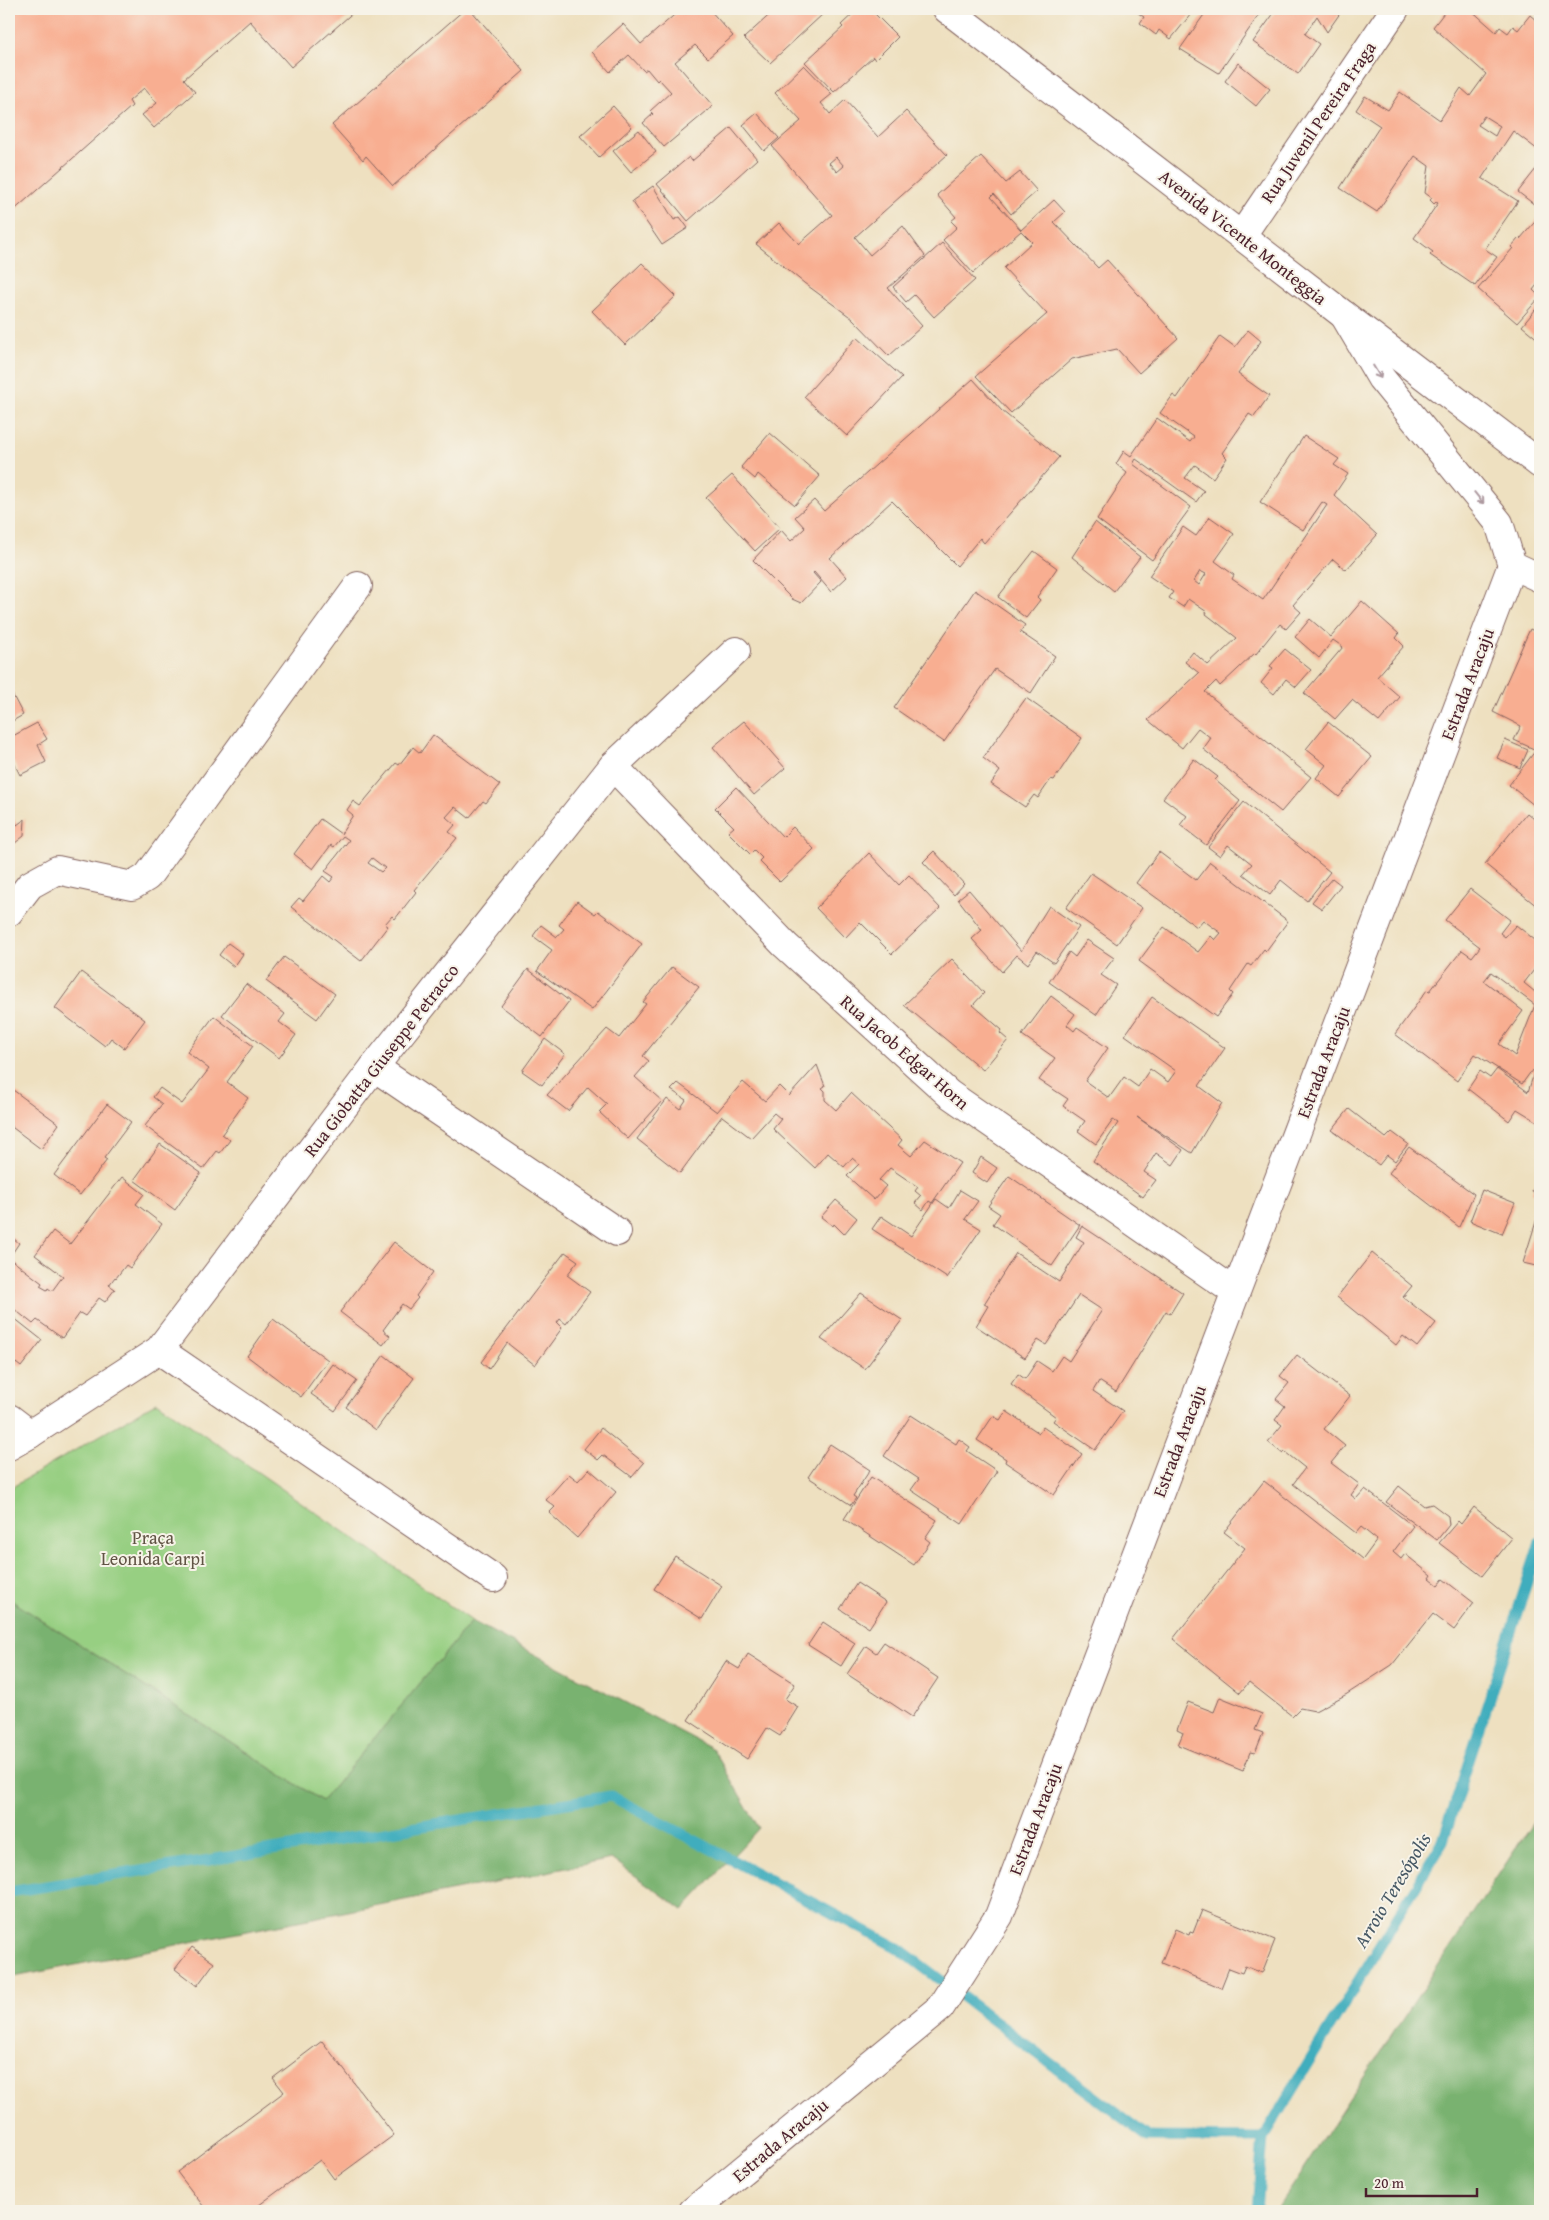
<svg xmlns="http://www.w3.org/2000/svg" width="1549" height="2220" font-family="'Gentium Book Plus',serif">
<rect width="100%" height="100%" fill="#f7f3e8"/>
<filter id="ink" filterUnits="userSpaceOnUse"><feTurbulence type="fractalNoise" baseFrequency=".02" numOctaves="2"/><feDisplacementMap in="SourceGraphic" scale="10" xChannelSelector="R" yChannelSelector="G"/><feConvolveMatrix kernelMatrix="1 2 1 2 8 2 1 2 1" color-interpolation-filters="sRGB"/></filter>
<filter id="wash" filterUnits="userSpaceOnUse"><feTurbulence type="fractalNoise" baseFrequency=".0096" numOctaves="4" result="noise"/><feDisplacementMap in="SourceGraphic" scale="20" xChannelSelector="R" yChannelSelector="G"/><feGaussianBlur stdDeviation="1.12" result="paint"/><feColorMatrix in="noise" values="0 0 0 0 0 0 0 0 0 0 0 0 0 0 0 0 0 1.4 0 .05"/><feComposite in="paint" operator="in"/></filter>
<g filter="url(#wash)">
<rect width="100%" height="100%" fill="#eee0c0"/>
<!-- green -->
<path fill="#97cf82" stroke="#707756" d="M157,1402L472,1621L322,1801L9,1599V1489Z"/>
<!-- forest -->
<g fill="#79b270" stroke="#62684e">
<path d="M9,1599L322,1801L472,1621L713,1749L759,1828L683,1910L612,1859L9,1978Z"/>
<path d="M1540,1812V2211H1275Z"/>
</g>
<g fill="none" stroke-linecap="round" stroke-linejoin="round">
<!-- stream -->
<g stroke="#3fadbd" stroke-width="11">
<path d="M9,1892L611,1796L898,1948L1148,2137L1263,2138"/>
<path d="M1255,2211L1257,2209L1263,2138L1443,1841L1540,1542"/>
</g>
</g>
<g id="blocks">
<!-- building -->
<g fill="#f8ae91" fill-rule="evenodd">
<path d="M9,9H357L291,67L250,21L184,79L195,92L154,128L142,115L157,103L144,88L129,101L132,106L11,213L9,210Z"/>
<path d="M465,9H470L524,71L393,186L366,156L363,160L332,125Z"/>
<path d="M681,9H709L733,36L708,58L695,45L675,62L713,106L664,147L643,123L653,114L650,111L671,92L659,79L657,81L647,69L644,71L629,55L610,72L592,52L623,24L641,44Z"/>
<path d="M776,9H818L823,14L770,63L744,38Z"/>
<path d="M858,9H870L898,37L875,60L873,57L834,92L805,62L843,27L841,25Z"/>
<path d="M1141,9H1195L1171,39L1159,30L1156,35L1140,23L1144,17L1138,13Z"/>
<path d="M1208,9H1263L1219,73L1180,49Z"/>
<path d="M1277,9H1343L1327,32L1317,16L1305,34L1319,44L1298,74L1253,42Z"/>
<path d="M1447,9H1470L1496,32L1500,27L1508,33L1513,26L1518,30L1530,15L1537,21L1540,17L1539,94L1540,146L1538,150L1513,131L1482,178L1518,201L1485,249L1497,257L1475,286L1430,255L1433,252L1414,238L1438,203L1436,202L1434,204L1430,200L1432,198L1425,193L1429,166L1415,156L1377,212L1340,188L1380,126L1356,110L1365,96L1388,110L1400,92L1440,120L1461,88L1470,96L1486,74L1433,27ZM1484,116L1500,126L1495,136L1478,125Z"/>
<path d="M1238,63L1270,89L1256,106L1225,81Z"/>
<path d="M804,65L832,94L821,103L830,114L845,100L878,137L906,111L947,155L855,237L870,255L903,226L925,256L888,288L922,326L889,356L853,319L804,283L756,244L779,223L799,244L832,215L772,146L801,121L775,93ZM836,157L844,166L837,172L829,163Z"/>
<path d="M613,106L632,127L599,157L580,136Z"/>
<path d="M757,113L779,138L764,151L743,125Z"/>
<path d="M731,128L757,159L688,221L657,184L689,157L692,161Z"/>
<path d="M639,130L656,152L631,172L613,151Z"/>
<path d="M981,156L1006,183L1020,172L1037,191L1011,214L994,194L991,197L1021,230L1054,200L1065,212L1054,222L1098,268L1107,260L1178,338L1139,373L1117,349L1072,359L1011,413L976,376L1047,314L1004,268L1032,242L1021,231L973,273L943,240L957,227L951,221L956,217L937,195Z"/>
<path d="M1536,169L1540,171V197L1535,205L1518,192Z"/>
<path d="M653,186L674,220L680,217L688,228L662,245L632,201Z"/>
<path d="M1540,216V281L1533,290L1540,297L1517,323L1478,289L1513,248L1511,247L1519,238L1520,239Z"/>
<path d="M942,243L975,280L934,317L914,295L906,302L893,287Z"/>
<path d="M642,263L676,296L625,345L592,311Z"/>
<path d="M1540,304V341L1522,326Z"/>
<path d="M1248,330L1261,341L1238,374L1269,396L1254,417L1249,414L1222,453L1227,458L1213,478L1195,465L1185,478L1204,491L1196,502L1136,459L1133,464L1191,507L1152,560L1097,519L1127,473L1116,464L1124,451L1131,456L1157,418L1190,442L1194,437L1160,413L1173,395L1177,398L1220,336L1235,347Z"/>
<path d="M857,337L902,377L847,436L804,397Z"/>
<path d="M973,379L1002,411L1059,457L984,543L980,538L957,566L892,501L830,558L847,577L831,592L814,572L813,573L821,582L801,603L792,599L753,560L781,530L791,541L805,528L795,517L814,500L824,511Z"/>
<path d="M770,433L820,476L795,505L758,474L755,479L741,467Z"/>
<path d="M1304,436L1339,459L1334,465L1348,474L1334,495L1377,535L1346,570L1333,559L1293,605L1301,612L1286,629L1280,624L1256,654L1255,653L1220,686L1216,681L1205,692L1311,777L1281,812L1203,749L1211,738L1198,728L1182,748L1148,720L1199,673L1185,662L1193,652L1208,665L1237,638L1206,614L1207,612L1188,599L1183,607L1169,598L1173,592L1149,576L1183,527L1196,536L1210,517L1234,534L1215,561L1234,575L1232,579L1263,600L1327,505L1322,502L1303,530L1260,502ZM1200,571L1206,574L1199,585L1194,581Z"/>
<path d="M732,475L780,528L755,551L706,498Z"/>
<path d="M1095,522L1140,557L1114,591L1072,557Z"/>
<path d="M1034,551L1057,568L1037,597L1040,600L1026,618L998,597Z"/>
<path d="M975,590L1025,625L1020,632L1055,656L1031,693L995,669L944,742L894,708Z"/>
<path d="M1362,601L1399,634L1396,638L1404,646L1377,677L1400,697L1379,722L1352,700L1335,719L1304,693L1343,647L1333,640L1319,658L1295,637L1310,619L1331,637Z"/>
<path d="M1530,629L1540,634V743L1537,750L1540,752V810L1509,785L1536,750L1514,740L1521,726L1493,712Z"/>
<path d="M1285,649L1311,670L1296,687L1286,679L1274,694L1261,683L1273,668L1270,666Z"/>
<path d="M9,688L23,715L9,723Z"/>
<path d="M1026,698L1082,738L1054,780L1051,779L1038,798L1034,795L1025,807L991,784L1000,771L983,758Z"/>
<path d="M744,721L785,768L754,795L713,747Z"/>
<path d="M1328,722L1372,757L1339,797L1316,778L1326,765L1306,749Z"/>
<path d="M37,723L47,739L38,745L46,762L20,775L9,753V738Z"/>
<path d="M433,735L500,785L486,803L483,801L469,818L455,807L446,817L455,825L449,832L457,838L414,890L416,892L395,919L392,916L385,924L388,926L361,961L291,907L299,898L303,901L323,876L330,882L334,877L325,871L349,840L343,836L334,847L331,845L313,869L294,854L320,819L341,834L353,815L347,810L353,801L360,806L396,763L399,765L413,747L420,753ZM372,858L385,868L381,872L368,863Z"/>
<path d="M1505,740L1528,750L1520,768L1497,758Z"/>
<path d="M1194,759L1218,777L1215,780L1240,801L1206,845L1180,825L1187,816L1163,798Z"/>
<path d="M736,787L783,837L793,827L814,849L780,882L759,861L762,858L754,850L750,854L728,832L734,827L715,808Z"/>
<path d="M1244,802L1330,872L1307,901L1281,880L1270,895L1243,874L1252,864L1228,845L1220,856L1208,847Z"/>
<path d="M9,810L17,825L25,819L24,836L10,847Z"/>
<path d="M1527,813L1540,824V905L1538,907L1485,864Z"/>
<path d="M934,851L964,884L954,895L923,862Z"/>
<path d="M1159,852L1196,880L1210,862L1288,921L1266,951L1264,949L1251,966L1248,964L1230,991L1233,994L1216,1017L1139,961L1164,927L1198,952L1211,936L1215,940L1221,933L1203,920L1197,927L1136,883Z"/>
<path d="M869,853L899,885L909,875L940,908L892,954L860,922L845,938L816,908Z"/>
<path d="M1091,873L1142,908L1117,944L1066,908Z"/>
<path d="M1332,878L1341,885L1322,909L1312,902Z"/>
<path d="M1470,889L1510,920L1500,933L1505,937L1516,925L1540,944V962L1524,983L1540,996V1002L1537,1006L1540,1009V1123L1517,1109L1509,1121L1468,1089L1480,1071L1490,1078L1497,1069L1528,1092L1534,1073L1532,1070L1522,1084L1475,1054L1457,1081L1395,1034L1427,990L1430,991L1462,950L1472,957L1480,947L1445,920ZM1491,972L1535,1005L1515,1056L1499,1044L1523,1011L1484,981Z"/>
<path d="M969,890L1021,951L1049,906L1079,927L1054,963L1037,951L1028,964L1017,955L1002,972L972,939L982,930L958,899Z"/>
<path d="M577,901L595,914L598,911L642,944L592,1010L537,971L552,950L533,936L541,925L557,937L564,929L559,925Z"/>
<path d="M1087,940L1114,958L1101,975L1116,985L1096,1015L1049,982L1069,952L1075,957Z"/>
<path d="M228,943L243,954L234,967L219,955Z"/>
<path d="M284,957L335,994L317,1019L266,981Z"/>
<path d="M952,959L984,993L973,1005L1002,1030L1000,1033L1008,1040L983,1070L904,1005Z"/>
<path d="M672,967L699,987L643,1056L649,1061L635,1077L662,1101L628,1139L599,1112L607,1104L588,1087L568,1111L547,1095L607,1029L619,1038L646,1004L643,1002Z"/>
<path d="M528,969L569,1001L542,1037L501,1006Z"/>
<path d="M81,972L145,1020L124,1048L111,1038L105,1046L55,1008Z"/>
<path d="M246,984L285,1014L279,1022L296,1035L279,1058L222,1015Z"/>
<path d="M1051,996L1075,1014L1067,1025L1074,1031L1077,1027L1108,1048L1085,1081L1109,1098L1124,1077L1138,1087L1150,1069L1168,1082L1176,1071L1125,1035L1152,997L1225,1048L1199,1086L1222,1103L1192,1153L1137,1117L1183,1150L1173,1165L1156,1153L1144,1172L1156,1180L1143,1197L1093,1161L1118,1123L1113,1120L1096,1144L1078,1131L1085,1121L1063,1106L1068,1099L1039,1080L1055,1058L1022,1035Z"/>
<path d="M214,1016L253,1046L227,1082L248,1098L222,1134L230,1140L220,1153L217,1151L203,1169L145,1126L162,1104L153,1097L160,1088L182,1104L209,1069L187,1052Z"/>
<path d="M545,1039L565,1054L542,1085L522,1071Z"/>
<path d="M817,1065L825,1086L822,1088L825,1091V1100L836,1110L851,1093L902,1140L898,1145L911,1156L925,1140L960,1163L932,1203L929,1201L923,1210L915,1203L921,1196L915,1191L918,1187L890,1168L879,1180L886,1186L874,1200L847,1176L859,1164L852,1158L844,1167L828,1153L815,1168L773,1129L781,1119L774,1113L751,1138L722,1116L680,1173L637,1139L667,1099L680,1109L686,1100L671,1090L678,1083L717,1112L743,1082L765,1101L779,1086L789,1096Z"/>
<path d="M9,1087L59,1124L41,1149L9,1125Z"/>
<path d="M107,1104L131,1122L104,1158L107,1160L80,1195L54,1175Z"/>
<path d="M1349,1109L1386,1138L1392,1132L1408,1144L1395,1161L1387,1155L1379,1165L1332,1130Z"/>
<path d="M160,1144L201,1173L175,1210L134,1180Z"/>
<path d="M1409,1147L1474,1194L1459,1227L1389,1173Z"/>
<path d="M981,1157L997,1168L987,1183L972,1173Z"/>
<path d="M1540,1171V1196L1532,1192Z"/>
<path d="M1009,1176L1080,1225L1052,1266L993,1224L1000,1214L988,1206Z"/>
<path d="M122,1177L144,1194L136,1204L162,1224L130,1268L126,1265L116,1278L115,1277L109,1285L115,1289L105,1302L99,1298L85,1316L80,1313L62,1338L37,1320L33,1324L9,1305V1295L14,1289L9,1285V1258L42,1283L40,1286L47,1290L48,1288L52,1291L63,1276L35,1255L53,1231L70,1244Z"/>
<path d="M960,1190L978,1201L965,1219L981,1229L947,1278L872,1229L881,1216L911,1236L936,1199L949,1208Z"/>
<path d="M1482,1190L1515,1203L1502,1234L1470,1221Z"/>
<path d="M836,1200L857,1218L844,1234L834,1224L833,1226L821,1217Z"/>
<path d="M1540,1209V1267L1523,1263Z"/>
<path d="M1082,1226L1183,1293L1170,1314L1166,1311L1116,1392L1099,1381L1093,1391L1123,1411L1095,1450L1053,1421L1056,1417L1011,1384L1018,1374L1025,1379L1037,1361L1052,1371L1062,1356L1069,1361L1102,1310L1079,1295L1046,1345L1038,1340L1025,1358L976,1326L988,1306L984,1304L1016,1253L1059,1282L1084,1242L1076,1237Z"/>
<path d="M9,1235L19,1243L9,1258Z"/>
<path d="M394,1242L433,1272L416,1296L418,1298L409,1309L402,1304L383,1330L390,1336L383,1345L340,1312Z"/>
<path d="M565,1252L578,1261L567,1275L590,1292L566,1324L560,1319L557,1323L562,1328L535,1365L507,1343L489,1369L481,1362Z"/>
<path d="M1372,1253L1412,1286L1403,1297L1436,1323L1417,1347L1403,1336L1396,1345L1337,1297Z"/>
<path d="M861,1293L902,1320L865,1369L821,1339Z"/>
<path d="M9,1314L42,1340L21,1367L16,1363L14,1366L9,1362Z"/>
<path d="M273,1319L328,1360L301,1397L247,1356Z"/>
<path d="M384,1355L414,1378L376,1430L346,1407Z"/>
<path d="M1297,1355L1350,1396L1324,1429L1345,1446L1331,1463L1359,1484L1351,1495L1356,1499L1365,1489L1413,1526L1393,1552L1401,1559L1405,1554L1431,1575L1429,1578L1438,1585L1443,1579L1474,1603L1454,1630L1433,1614L1392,1665L1347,1694L1315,1711L1300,1708L1292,1716L1249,1682L1240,1693L1173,1639L1245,1548L1224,1532L1264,1481L1363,1559L1377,1540L1361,1527L1356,1533L1293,1484L1305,1468L1285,1452L1283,1454L1268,1442L1282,1425L1275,1420L1285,1406L1276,1399L1289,1383L1280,1376Z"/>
<path d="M333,1364L357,1381L335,1411L311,1394Z"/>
<path d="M1006,1411L1039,1433L1043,1427L1082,1454L1054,1495L1005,1462L1006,1459L977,1440L993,1416L1000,1420Z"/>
<path d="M911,1415L956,1444L959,1439L970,1447L967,1451L997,1471L962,1524L911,1490L919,1479L884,1456Z"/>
<path d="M601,1428L644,1463L632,1477L603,1455L598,1460L584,1449Z"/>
<path d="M830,1444L870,1470L853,1496L856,1498L851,1505L808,1477Z"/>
<path d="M589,1469L616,1492L577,1538L549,1513L555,1507L546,1500L569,1474L578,1481Z"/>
<path d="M871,1477L937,1520L925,1538L930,1542L914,1565L844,1519Z"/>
<path d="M1399,1486L1424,1506L1432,1504L1448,1516L1449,1525L1437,1540L1386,1502Z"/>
<path d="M1474,1507L1512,1538L1482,1576L1439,1543L1458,1521L1461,1524Z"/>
<path d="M675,1556L722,1586L702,1619L654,1589Z"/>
<path d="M857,1583L886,1602L869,1628L840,1609Z"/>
<path d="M823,1622L855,1643L841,1666L808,1645Z"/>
<path d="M884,1642L938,1678L912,1717L847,1674L866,1646L876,1653Z"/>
<path d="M748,1654L795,1684L785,1699L798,1707L780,1736L767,1728L747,1759L688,1720L726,1661L739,1669Z"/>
<path d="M1220,1697L1262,1714L1255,1730L1263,1733L1255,1753L1250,1752L1243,1771L1178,1745L1183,1733L1177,1730L1188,1702L1214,1712Z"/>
<path d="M1202,1910L1275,1940L1262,1973L1245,1966L1242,1973L1229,1968L1221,1988L1161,1963L1175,1929L1189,1935L1190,1932L1193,1933Z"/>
<path d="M192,1947L214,1963L197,1986L175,1969Z"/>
<path d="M322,2041L394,2135L334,2179L320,2160L251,2211H207L177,2172L284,2092L273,2078Z"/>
</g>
</g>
</g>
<g filter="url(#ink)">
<use href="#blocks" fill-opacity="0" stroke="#83635f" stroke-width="1"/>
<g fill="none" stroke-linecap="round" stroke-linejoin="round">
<!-- street casing -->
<g stroke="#83635f" stroke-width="30">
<g id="street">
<path d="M1242,235L1395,9"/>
<path d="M1344,315L1381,378L1499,523L1512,565L1540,578"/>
<path d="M613,766L785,945L949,1094L1235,1292"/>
<path d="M9,912L30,885L57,870L132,886L147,877L358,586"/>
<path d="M374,1067L617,1232"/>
<path d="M159,1350L493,1578"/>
<path d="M9,1418L30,1434"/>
<path d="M9,1446L30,1434L159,1350L374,1067L613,766L736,651"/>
<path d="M693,2211L940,2008L999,1916L1512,565"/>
</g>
</g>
<!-- secondary casing -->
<g stroke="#83635f" stroke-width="30">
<path id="secondary" d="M947,9L1344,315L1540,464"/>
</g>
<!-- street -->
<use href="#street" stroke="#fff" stroke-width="28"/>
<!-- secondary -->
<use href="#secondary" stroke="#fff" stroke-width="28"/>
</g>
<!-- one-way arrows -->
<defs><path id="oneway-shaft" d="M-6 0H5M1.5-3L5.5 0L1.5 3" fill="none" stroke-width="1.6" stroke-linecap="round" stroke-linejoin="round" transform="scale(1.25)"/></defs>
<g stroke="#ae9aa0">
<use href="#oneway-shaft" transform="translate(1377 372) rotate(59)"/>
<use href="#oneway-shaft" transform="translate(1479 498) rotate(51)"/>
</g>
</g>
<g text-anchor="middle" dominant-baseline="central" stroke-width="4" stroke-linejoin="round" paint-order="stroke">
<!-- street labels -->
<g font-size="18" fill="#4a1f2b" stroke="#f7f3e8">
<text transform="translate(1318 122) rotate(-56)">Rua Juvenil Pereira Fraga</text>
<text transform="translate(1243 237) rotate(38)">Avenida Vicente Monteggia</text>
<text transform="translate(1467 684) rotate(-69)">Estrada Aracaju</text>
<text transform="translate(905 1052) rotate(41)">Rua Jacob Edgar Horn</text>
<text transform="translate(381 1060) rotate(-52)">Rua Giobatta Giuseppe Petracco</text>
<text transform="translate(1323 1062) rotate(-69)">Estrada Aracaju</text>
<text transform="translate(1179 1441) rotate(-69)">Estrada Aracaju</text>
<text transform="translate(1035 1819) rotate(-69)">Estrada Aracaju</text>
<text transform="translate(780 2140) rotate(-40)">Estrada Aracaju</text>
</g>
<!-- park labels -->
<g font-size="18" fill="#615445" stroke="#f7f3e8">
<text x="153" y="1537">Praça<tspan x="153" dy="21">Leonida Carpi</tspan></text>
</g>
<!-- water labels -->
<g font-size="19" font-style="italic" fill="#465865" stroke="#f7f3e8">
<text transform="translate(1392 1890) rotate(-59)">Arroio Teresópolis</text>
</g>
</g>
<!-- margin -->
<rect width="1549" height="2220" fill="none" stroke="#f7f3e8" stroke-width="30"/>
<!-- scale -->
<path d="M1366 2188v8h111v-8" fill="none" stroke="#4a1f2b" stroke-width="2.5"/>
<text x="1374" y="2188" font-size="15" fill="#4a1f2b" stroke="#f7f3e8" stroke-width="4" paint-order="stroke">20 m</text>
</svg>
